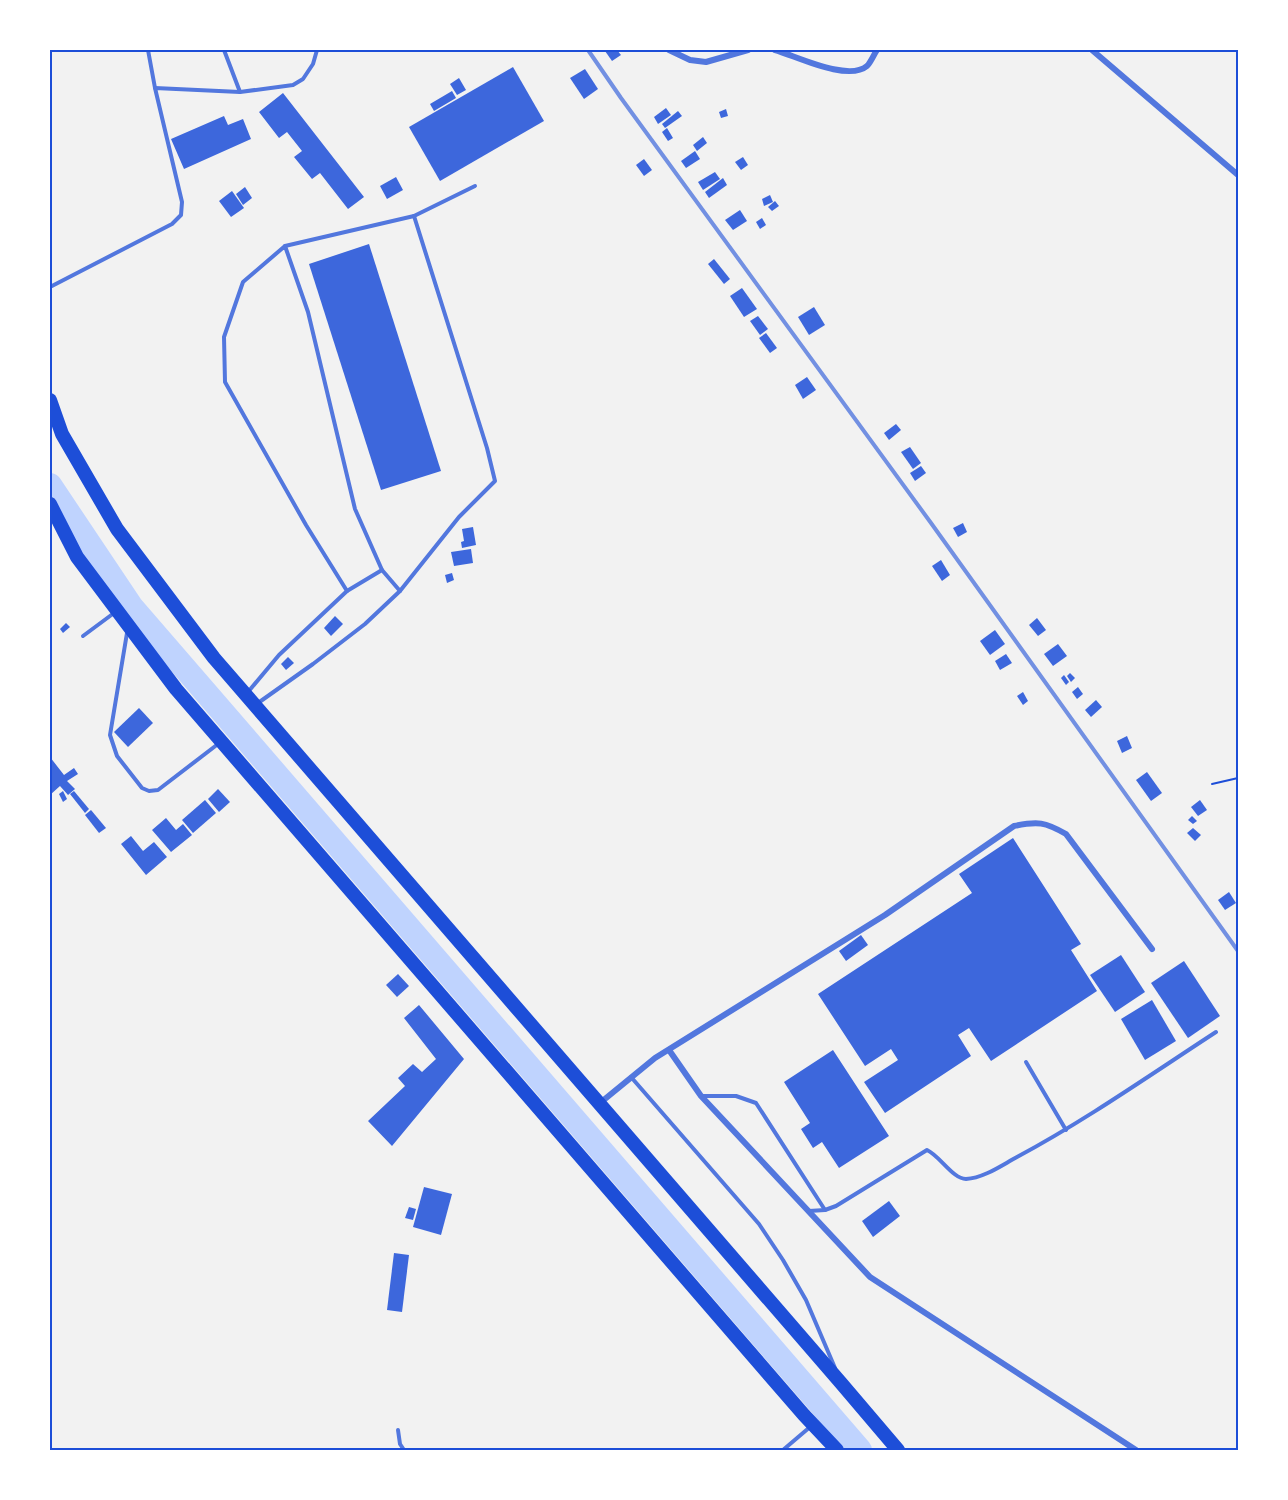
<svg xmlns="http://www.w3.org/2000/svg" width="1288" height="1500" font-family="'Sofia Sans Condensed',sans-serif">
<rect width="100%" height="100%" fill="#f2f2f2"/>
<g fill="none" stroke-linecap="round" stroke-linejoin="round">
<!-- river -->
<path stroke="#bfd3fe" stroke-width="24" d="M50,485L131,606L860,1450"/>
</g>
<!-- building -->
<g fill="#3d67dc">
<path d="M607,50H617L621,55L612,61L605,51Z"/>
<path d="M513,67L544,121L440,181L409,127Z"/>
<path d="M585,69L598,89L584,99L570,78Z"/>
<path d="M459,78L466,90L457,95L450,84Z"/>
<path d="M452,91L456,98L434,111L430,104Z"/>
<path d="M283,93L364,197L348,209L320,173L312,179L294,157L302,151L287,132L279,138L259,112Z"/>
<path d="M666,108L671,115L658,124L654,117Z"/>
<path d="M726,109L728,116L721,118L719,112Z"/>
<path d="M678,111L682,116L665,128L662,124Z"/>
<path d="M224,116L228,125L243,119L251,139L184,169L171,139Z"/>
<path d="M667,128L673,138L668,141L662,132Z"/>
<path d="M703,137L707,143L697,151L693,145Z"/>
<path d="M695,151L700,159L686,168L681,161Z"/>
<path d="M743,157L748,165L741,170L735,162Z"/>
<path d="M644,159L652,170L644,176L636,165Z"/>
<path d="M715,172L720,179L703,190L698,182Z"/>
<path d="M396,177L403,190L387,199L380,186Z"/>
<path d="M723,178L727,185L709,198L705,192Z"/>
<path d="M245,187L252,198L243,205L236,194Z"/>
<path d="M232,191L244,208L231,217L219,201Z"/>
<path d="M770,195L773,202L764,206L762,199Z"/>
<path d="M775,201L779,206L772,211L768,207Z"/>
<path d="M740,210L747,221L733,230L725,220Z"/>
<path d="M762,218L766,225L760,229L756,222Z"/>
<path d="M369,244L441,471L381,490L309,264Z"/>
<path d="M714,259L730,279L724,284L708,264Z"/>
<path d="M742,288L757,309L744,317L730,296Z"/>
<path d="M814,307L825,325L809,335L798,317Z"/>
<path d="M758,316L768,329L760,335L750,321Z"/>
<path d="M766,333L777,348L770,353L759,338Z"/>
<path d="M807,377L816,390L803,399L795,385Z"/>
<path d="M896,424L901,430L889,440L884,433Z"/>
<path d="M910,447L921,463L913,469L901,452Z"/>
<path d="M921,466L926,473L915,481L910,473Z"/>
<path d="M963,523L967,532L958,537L953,528Z"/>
<path d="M473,527L476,545L462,548L461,542L464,541L462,529Z"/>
<path d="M471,549L473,563L454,566L451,552Z"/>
<path d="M941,560L950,575L942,581L932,566Z"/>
<path d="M452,573L454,580L447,583L445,575Z"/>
<path d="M335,616L343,624L331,636L324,628Z"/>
<path d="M1037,618L1046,630L1038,636L1029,625Z"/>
<path d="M66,623L70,627L63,633L60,629Z"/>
<path d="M995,630L1005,644L990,655L980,641Z"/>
<path d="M1058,644L1067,656L1053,666L1044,654Z"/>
<path d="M1006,654L1012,663L1000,670L995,661Z"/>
<path d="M288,657L294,663L286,670L281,664Z"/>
<path d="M1070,673L1075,678L1071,682L1067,676Z"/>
<path d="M1064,675L1069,682L1066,685L1061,678Z"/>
<path d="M1078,687L1083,694L1077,699L1072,692Z"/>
<path d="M1023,692L1028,701L1023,705L1017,696Z"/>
<path d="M1096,700L1102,707L1091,717L1085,710Z"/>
<path d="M139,708L153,723L128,747L114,732Z"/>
<path d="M1127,736L1132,748L1122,753L1117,741Z"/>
<path d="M50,757L64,775L74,768L78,774L67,781L75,789L68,795L60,786L50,795Z"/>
<path d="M1147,772L1162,793L1151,801L1136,780Z"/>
<path d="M218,789L230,802L219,812L208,799Z"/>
<path d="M63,791L67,799L63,802L59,794Z"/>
<path d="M74,791L89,809L85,813L70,794Z"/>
<path d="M205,800L216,813L193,833L182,820Z"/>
<path d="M1200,800L1207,810L1198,816L1191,807Z"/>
<path d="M91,810L106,828L99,833L85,815Z"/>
<path d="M1192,816L1197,821L1193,824L1188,820Z"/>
<path d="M166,818L176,830L183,824L192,835L171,852L152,830Z"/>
<path d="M1193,828L1201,835L1195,841L1187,833Z"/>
<path d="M131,836L143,851L154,842L167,857L146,875L121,844Z"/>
<path d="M1013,838L1081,944L1071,950L1097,991L991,1061L969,1028L958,1035L971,1056L885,1113L864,1082L898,1060L891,1049L865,1066L818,994L972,893L959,874Z"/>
<path d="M1229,892L1236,903L1225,910L1218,900Z"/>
<path d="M861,935L868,945L846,961L839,951Z"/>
<path d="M1121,955L1145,992L1115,1012L1090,975Z"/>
<path d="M1184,961L1220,1016L1188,1038L1151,983Z"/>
<path d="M398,974L409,986L397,997L386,985Z"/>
<path d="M1152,1000L1176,1041L1145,1060L1121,1019Z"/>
<path d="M419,1005L464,1059L392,1146L368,1121L405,1086L398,1078L413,1064L422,1072L436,1059L404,1018Z"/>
<path d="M833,1050L889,1136L839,1168L822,1142L813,1148L801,1129L810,1123L784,1082Z"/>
<path d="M424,1187L452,1194L441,1235L413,1227Z"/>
<path d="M889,1201L900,1216L873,1237L862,1221Z"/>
<path d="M409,1207L416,1209L413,1220L405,1218Z"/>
<path d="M394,1253L409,1255L402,1312L387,1310Z"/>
</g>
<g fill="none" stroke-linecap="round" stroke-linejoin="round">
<!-- path -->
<path stroke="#1d4ed8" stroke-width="2" d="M1212,784L1238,778"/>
<!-- service -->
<g stroke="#5277de" stroke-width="4">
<path d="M148,50L155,88"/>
<path d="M224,50L240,92"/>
<path d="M285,246L414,216L475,186"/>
<path d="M50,287L172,224L181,215L182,202L155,88L240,92L293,85L303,79L313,64L317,50"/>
<path d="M347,591L306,525L225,382L224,337L243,282L285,246L308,312L355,509L382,570L400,591"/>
<path d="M127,633L110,735L117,756L142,788L149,791L158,790L218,744"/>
<path d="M83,636L114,613"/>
<path d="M248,692L279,655L347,591L382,570"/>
<path d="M258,703L313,664L365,624L400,591L459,517L495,481L487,448L414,216"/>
<path d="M1026,1062L1066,1130"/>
<path d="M631,1077L759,1224L783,1260L806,1300L835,1368"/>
<path d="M702,1096H736L756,1103L825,1210"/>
<path d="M809,1211L825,1210L836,1206L927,1150C940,1156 953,1179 966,1179C984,1178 1002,1165 1017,1157C1086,1120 1150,1075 1216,1032"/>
<path d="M398,1430L400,1444L404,1450"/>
<path d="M783,1450L810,1427"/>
</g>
<!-- minor -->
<g stroke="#5277de" stroke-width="6">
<path d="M669,50L690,60L706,62L748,50"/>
<path d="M775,50C796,56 848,82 867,66C871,62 874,54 877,50"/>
<path d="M1092,50L1238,175"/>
<path d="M669,1050L701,1096L870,1277L1136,1450"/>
<path d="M600,1103L655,1058L885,915L1014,826C1038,821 1045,822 1066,834L1152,949"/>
</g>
<!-- trunk -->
<g stroke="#1d4ed8" stroke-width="14">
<path d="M50,400L62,434L117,529L214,658L841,1383L898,1450"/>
<path d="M50,504L77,557L176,689L804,1415L837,1450"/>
</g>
<!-- rail -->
<path stroke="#7290e2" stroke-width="4" d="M588,50L621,98L931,523L1238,951"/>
</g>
<!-- border -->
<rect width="1288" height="1500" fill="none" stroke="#ffffff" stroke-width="102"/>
<rect x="51" y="51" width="1186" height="1398" fill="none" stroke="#1d4ed8" stroke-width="2"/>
</svg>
